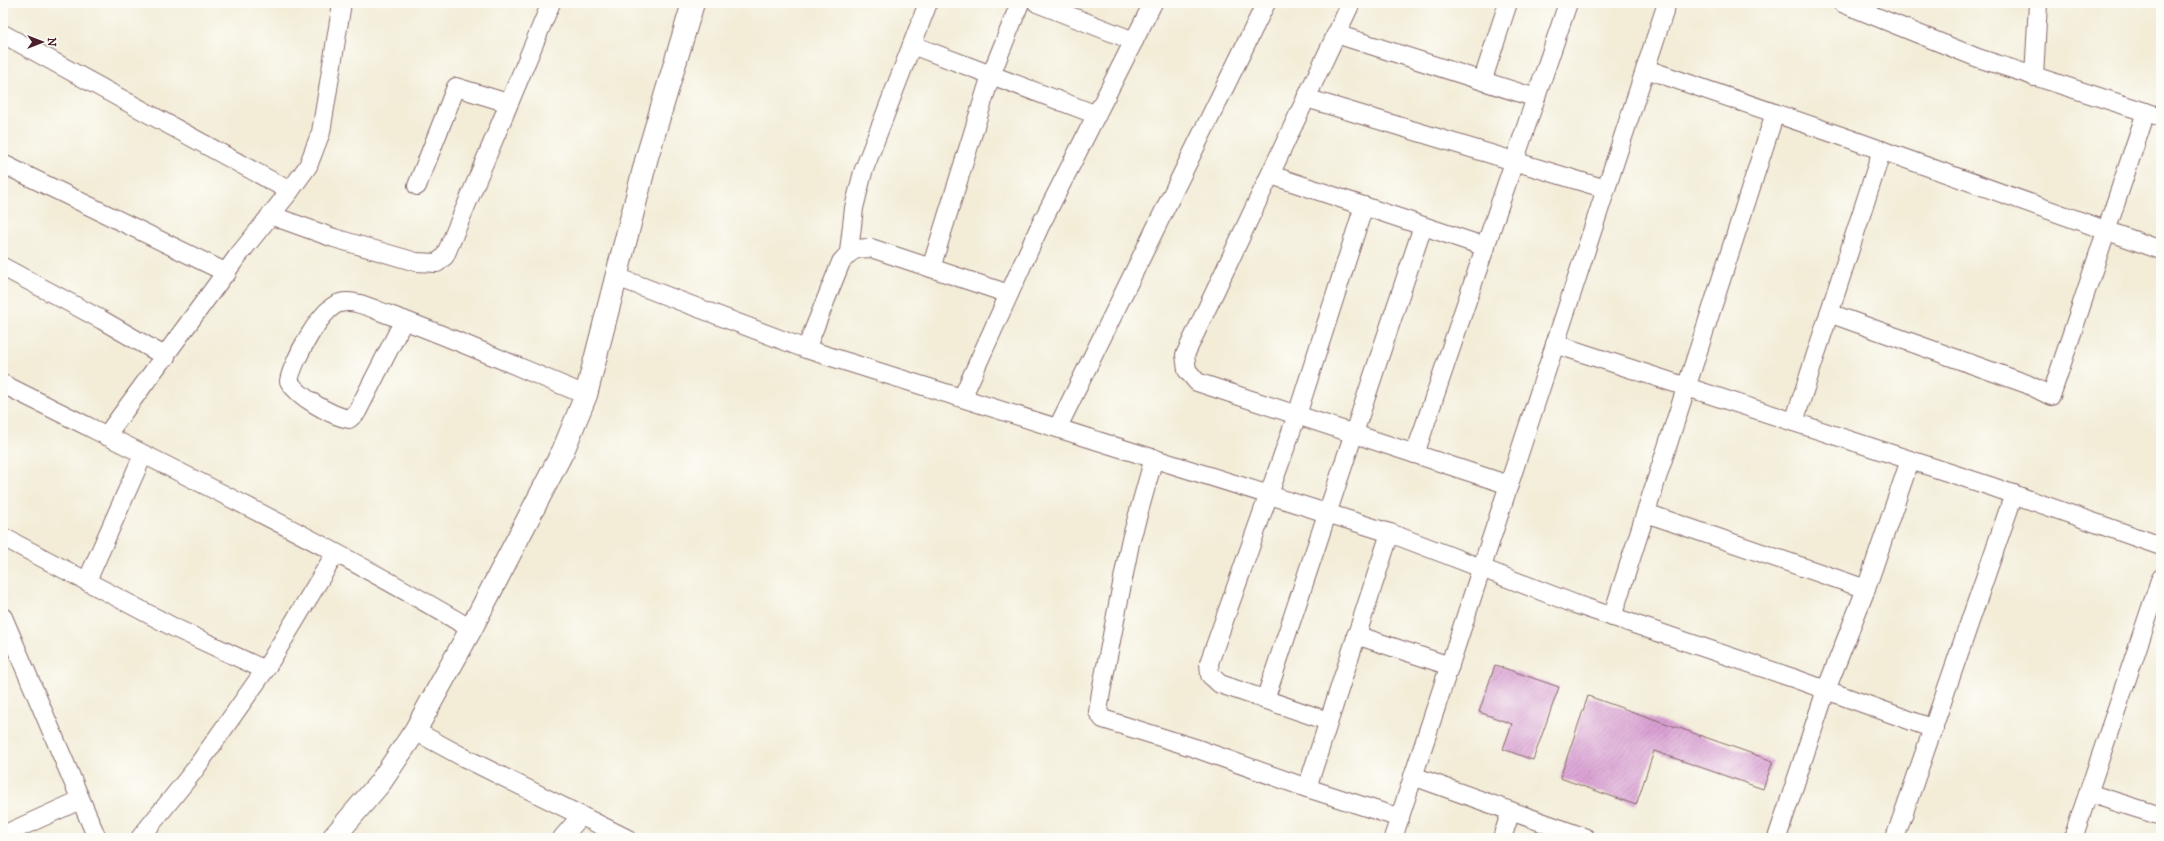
<svg xmlns="http://www.w3.org/2000/svg" width="2164" height="841" font-family="'IM FELL DW Pica',serif">
<defs>
<pattern id="building-hatch" width="6" height="6" patternUnits="userSpaceOnUse"><rect width="6" height="6" fill="#daa1d4"/><path d="M-1 1l2-2M0 6l6-6M5 7l2-2" fill="none" stroke="#b383ac"/></pattern>
</defs>
<rect width="100%" height="100%" fill="#fdfcf7"/>
<filter id="ink" filterUnits="userSpaceOnUse"><feTurbulence type="fractalNoise" baseFrequency=".025" numOctaves="2"/><feDisplacementMap in="SourceGraphic" scale="8" xChannelSelector="R" yChannelSelector="G"/><feConvolveMatrix kernelMatrix="1 2 1 2 8 2 1 2 1" color-interpolation-filters="sRGB"/></filter>
<filter id="wash" filterUnits="userSpaceOnUse"><feTurbulence type="fractalNoise" baseFrequency=".012" numOctaves="4" result="noise"/><feDisplacementMap in="SourceGraphic" scale="16" xChannelSelector="R" yChannelSelector="G"/><feGaussianBlur stdDeviation="0.9" result="paint"/><feColorMatrix in="noise" values="0 0 0 0 0 0 0 0 0 0 0 0 0 0 0 0 0 1.4 0 .05"/><feComposite in="paint" operator="in"/></filter>
<g filter="url(#wash)">
<rect width="100%" height="100%" fill="#f3edd8"/>
<g id="blocks">
<!-- building -->
<g fill="url(#building-hatch)">
<path d="M1495,665L1559,687L1533,760L1503,749L1512,724L1479,712Z"/>
<path d="M1588,696L1773,761L1763,789L1654,751L1636,805L1560,778Z"/>
</g>
</g>
</g>
<g filter="url(#ink)">
<use href="#blocks" fill-opacity="0" stroke="#856768" stroke-width="1"/>
<g fill="none" stroke-linecap="round" stroke-linejoin="round">
<!-- minor casing -->
<g stroke="#856768" stroke-width="20">
<g id="minor">
<path d="M1037,3L1134,41"/>
<path d="M1351,3L1185,355L1187,370L1197,382L1509,485"/>
<path d="M1842,3L1978,58L2161,117"/>
<path d="M3,34L290,191"/>
<path d="M1336,34L1536,98"/>
<path d="M912,45L1097,115"/>
<path d="M1646,69L1850,139L2161,250"/>
<path d="M2034,77L2038,3"/>
<path d="M1483,79L1508,3"/>
<path d="M1306,98L1606,189"/>
<path d="M3,164L227,273"/>
<path d="M1271,175L1486,247"/>
<path d="M417,186L456,87L508,103"/>
<path d="M270,215L334,238L416,262L437,263L445,256L551,3"/>
<path d="M849,252L854,208L863,172L928,3"/>
<path d="M3,267L102,320L166,357"/>
<path d="M931,268L991,75L1020,3"/>
<path d="M617,277L806,349L1390,533L1575,604L1793,678L1934,729"/>
<path d="M1829,313L2027,384L2051,396L2146,112"/>
<path d="M404,320L357,412L349,419C332,416 298,397 289,381C292,363 321,307 340,303C355,299 373,309 387,314C454,338 520,368 586,395"/>
<path d="M1555,344L1990,486L2161,546"/>
<path d="M806,349L841,262C851,250 855,248 871,248L1009,294"/>
<path d="M3,384C160,463 320,539 471,629"/>
<path d="M962,398L1039,228L1153,3"/>
<path d="M1794,422L1882,150"/>
<path d="M1058,427L1266,3"/>
<path d="M106,436L237,257L290,191L308,166L321,132L342,3"/>
<path d="M1415,454L1568,3"/>
<path d="M1154,458L1130,543L1101,692L1098,712L1103,719L1195,748L1307,788L1400,818"/>
<path d="M1646,513L1866,589L1910,460"/>
<path d="M3,537L175,628L265,670"/>
<path d="M87,581L143,455"/>
<path d="M3,617L97,838"/>
<path d="M1612,617L1775,113"/>
<path d="M1356,635L1450,666"/>
<path d="M1265,700L1423,226"/>
<path d="M1328,721L1220,684L1210,675L1209,663L1297,415L1364,206"/>
<path d="M415,731L463,757L626,838"/>
<path d="M1413,776L1586,838"/>
<path d="M1307,788L1390,533"/>
<path d="M2088,793L2161,816"/>
<path d="M3,835L80,800"/>
<path d="M140,838L193,772L265,670L335,554"/>
<path d="M562,838L581,816"/>
<path d="M1393,838L1667,3"/>
<path d="M1502,838L1511,811"/>
<path d="M1777,838L1826,690L1866,589"/>
<path d="M1895,838L2014,494"/>
<path d="M2073,838L2161,578"/>
</g>
</g>
<!-- tertiary casing -->
<g stroke="#856768" stroke-width="24">
<path id="tertiary" d="M333,838L380,783L415,731L471,629L563,451L586,395L647,157L693,3"/>
</g>
<!-- minor -->
<use href="#minor" stroke="#fff" stroke-width="18"/>
<!-- tertiary -->
<use href="#tertiary" stroke="#fff" stroke-width="22"/>
</g>
</g>
<!-- margin -->
<rect width="2164" height="841" fill="none" stroke="#fdfcf7" stroke-width="16"/>
<!-- north arrow -->
<g transform="translate(42 42) rotate(90)" stroke="#fdfcf7" stroke-width="3" paint-order="stroke">
<path d="M0-3L7 15L0 10L-7 15Z" fill="#4a1f2b"/>
<text y="-6" font-size="11" font-weight="bold" text-anchor="middle" fill="#4a1f2b">N</text>
</g>
</svg>
